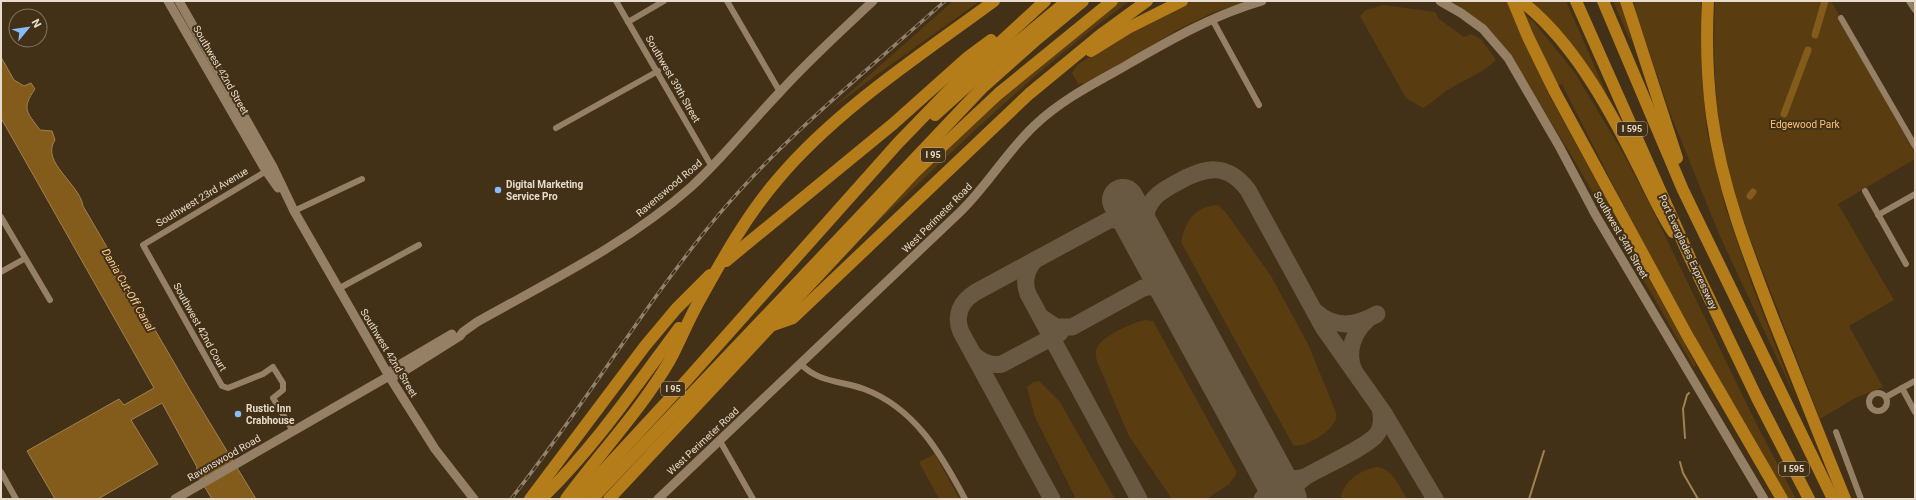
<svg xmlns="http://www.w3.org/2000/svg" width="1916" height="500" font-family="Roboto,sans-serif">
<rect width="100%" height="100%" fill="#423017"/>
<!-- green -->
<g fill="#593d11">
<path d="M953,1H980L879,73L830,110Z"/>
<path d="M1115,1H1130C1032,71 948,157 860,239L894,197L996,99Z"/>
<path d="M1193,1H1250L1214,12L1177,30L1090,83L1078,84L1072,73L1077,65L1135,29Z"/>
<path d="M1448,1H1507L1534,22L1575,73L1622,151L1650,205L1756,423L1796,499H1788C1707,363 1632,225 1562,84L1546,89L1696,365L1694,367L1570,153L1501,43L1480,22Z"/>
<path d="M1526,1H1566L1608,97L1579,54L1549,18Z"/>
<path d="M1613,1H1622L1631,39L1630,40Z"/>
<path d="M1634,1H1701L1702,79L1707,131L1725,206L1752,285L1797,401L1719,234L1670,113L1636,13Z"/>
<path d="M1715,1H1831L1915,146V159L1838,204L1894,300L1849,326L1883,387L1855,398L1820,419C1804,377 1788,336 1772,295C1753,248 1735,201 1724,151C1714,102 1713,51 1715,1Z"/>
<path d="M1384,5L1435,12L1439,19L1464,37L1471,34L1481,39L1496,60C1480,75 1463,80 1446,91C1438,97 1432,103 1423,108L1406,98L1360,16L1366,10Z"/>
<path d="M1218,205L1227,214L1271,276L1308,344L1335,410C1336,413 1337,416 1336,419C1332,431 1305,449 1293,445L1181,242C1186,220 1194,207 1218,205Z"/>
<path d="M1144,320L1153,321L1236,471V475L1229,484L1207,499H1172L1129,436L1099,366C1097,361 1095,356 1096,350C1100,336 1131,324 1144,320Z"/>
<path d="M1039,381L1060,402L1115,499H1076L1035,417L1027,387L1033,382Z"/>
<path d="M935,454L959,498L958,499H939L919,462Z"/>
<path d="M1377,467C1393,469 1399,486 1407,499H1341C1342,482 1360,470 1377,467Z"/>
</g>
<!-- water -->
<path fill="#835b1b" stroke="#a18250" d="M1,57L14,80L24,86L31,83L35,89C21,109 27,112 40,130L52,131L55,140C40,162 80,184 83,206L190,390L256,499H212L196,473L197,467L162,403L131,420L158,464L98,499H55L27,451L119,399L124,405L154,388L1,118Z"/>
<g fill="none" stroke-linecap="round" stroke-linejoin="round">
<!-- stream -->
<g stroke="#a18250" stroke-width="2">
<path d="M1685,438L1683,409L1687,395L1689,393"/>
<path d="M1680,462L1683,473L1698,499"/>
<path d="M1529,499L1544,451"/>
</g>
<!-- canal -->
<g stroke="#835b1b" stroke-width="7">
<path d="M1815,35L1825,1"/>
<path d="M1784,114L1808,50"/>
<path d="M1750,196L1753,192"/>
</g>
<!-- taxiway -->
<g stroke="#6a5942" stroke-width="17">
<path d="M1152,253C1147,239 1142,228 1146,214C1150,197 1163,190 1178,182C1205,167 1227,162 1248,190L1323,327L1385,415L1435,499"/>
<path d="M1035,260C1026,270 1023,281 1028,294L1139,499"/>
<path d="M1316,312C1335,329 1356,326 1377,314"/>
<path d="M1041,317L1056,327H1072L1143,288C1159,284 1169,290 1179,302"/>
<path d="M973,354C982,362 990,366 1002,364L1060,333"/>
<path d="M1354,371C1346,352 1353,333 1367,320"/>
<path d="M1263,456C1275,472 1284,483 1305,477C1320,468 1369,446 1377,434C1383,426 1382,417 1380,408"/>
<path d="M1052,499L961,332C954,315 961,301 976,292L1109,220C1128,218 1136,227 1145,242"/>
<path d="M1262,499C1273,487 1271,475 1265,461"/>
<path d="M1292,499L1296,485L1305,477"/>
</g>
<!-- runway -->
<path stroke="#6a5942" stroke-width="42" d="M1123,200L1286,499"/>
<!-- street -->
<g stroke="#958065" stroke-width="6">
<path d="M616,1L712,167"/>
<path d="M727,1L780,92"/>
<path d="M1909,1L1915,10"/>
<path d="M1841,18L1915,146"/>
<path d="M1212,19L1259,105"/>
<path d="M628,22L664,1"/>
<path d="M556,128L658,71"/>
<path d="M268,170L143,245L222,386L228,388L263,374L273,367L283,383V390L273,398L293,431"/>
<path d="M1865,191L1906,264"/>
<path d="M294,211L362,179"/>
<path d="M1878,215L1915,194"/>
<path d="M1,217L50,300"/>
<path d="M1,272L24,259"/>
<path d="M338,289L419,245"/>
<path d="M801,364C817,382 842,381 864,389C915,408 941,454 965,499"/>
<path d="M1902,388L1915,412"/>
<circle cx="1878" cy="402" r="9"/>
<path d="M1886,397L1915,381"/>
<path d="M1836,432L1861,499"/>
<path d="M720,441L753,499"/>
<path d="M1,472L16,499"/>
</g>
<!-- secondary -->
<g stroke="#958065" stroke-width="9">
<path d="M168,1L266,171L278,188"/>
<path d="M179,1L273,167L294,211L389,376L435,449L474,499"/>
<path d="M1440,1L1461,13L1483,29L1508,58L1559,146L1595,214L1764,499"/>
<path d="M389,376L394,368L452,334"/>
<path d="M175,499L389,376L398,375L460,336L463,332L477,322C550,281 628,243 691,187C723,158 750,123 780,92C809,60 841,31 873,1"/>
<path d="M658,499L960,212C988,185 1007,151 1035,125C1059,102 1089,86 1118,70C1165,43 1210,16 1262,1"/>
</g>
<!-- highway -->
<g stroke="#b57d1a" stroke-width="12">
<path d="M1513,1L1528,37L1555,92L1687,335L1782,499"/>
<path d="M1521,1C1572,40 1609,108 1637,164C1649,187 1659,211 1673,232"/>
<path d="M1576,1L1690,258L1757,398L1809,499"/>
<path d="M1603,1L1683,190L1833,499"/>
<path d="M1626,1L1677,158"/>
<path d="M1708,1C1706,40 1707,78 1712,116C1722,188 1748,254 1774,321C1798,381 1821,440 1845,499"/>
<path d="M1091,51L1128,28L1182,1"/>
<path d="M935,115L988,67L1067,1"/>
<path d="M726,261L893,124L968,57L991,40"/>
<path d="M773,325L793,318L1029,94L1103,33L1147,1"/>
<path d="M530,499L645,346L676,309L710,275"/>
<path d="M541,499C594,448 635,387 679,328"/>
<path d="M566,499C600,453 641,410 670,360C680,341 688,321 698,303C722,260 746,216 778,179C837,109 921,55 994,1"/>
<path d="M577,499L685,382L898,143L960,79L1045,1"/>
<path d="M592,499L982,88L1037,39L1083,1"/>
<path d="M609,499L915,172L998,94L1112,1"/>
</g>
<!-- rail casing -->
<g stroke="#91826e" stroke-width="3.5">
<path id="rail" d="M511,499C583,408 642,308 715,219C781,139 868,70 945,1"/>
</g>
<!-- rail -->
<use href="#rail" stroke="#423017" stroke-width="2" stroke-dasharray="6" stroke-linecap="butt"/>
</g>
<!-- markers -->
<g fill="#88bbfc" stroke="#423017" stroke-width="1.5">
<circle cx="498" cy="190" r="4"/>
<circle cx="238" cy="414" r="4"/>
</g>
<g text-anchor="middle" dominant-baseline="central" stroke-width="4" stroke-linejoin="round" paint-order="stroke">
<!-- shield labels -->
<g fill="#423017" stroke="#b6a896" stroke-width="1">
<rect x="1617" y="122" width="30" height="14" rx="3"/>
<rect x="921" y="148" width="24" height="14" rx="3"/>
<rect x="661" y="382" width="24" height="14" rx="3"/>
<rect x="1779" y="462" width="30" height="14" rx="3"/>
</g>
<g font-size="9" font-weight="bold" fill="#e7dccd">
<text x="1632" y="129">I 595</text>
<text x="933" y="155">I 95</text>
<text x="673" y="389">I 95</text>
<text x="1794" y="469">I 595</text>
</g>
<!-- street labels -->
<g font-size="10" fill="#e7dccd" stroke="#423017">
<text transform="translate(221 70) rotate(60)">Southwest 42nd Street</text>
<text transform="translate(673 79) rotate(60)">Southwest 39th Street</text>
<text transform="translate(669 188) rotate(-40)">Ravenswood Road</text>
<text transform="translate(202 197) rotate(-31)">Southwest 23rd Avenue</text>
<text transform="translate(937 218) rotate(-45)">West Perimeter Road</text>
<text transform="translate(1621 235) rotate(60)">Southwest 34th Street</text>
<text transform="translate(1688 252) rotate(65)">Port Everglades Expressway</text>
<text transform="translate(200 327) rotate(61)">Southwest 42nd Court</text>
<text transform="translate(389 353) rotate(59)">Southwest 42nd Street</text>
<text transform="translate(703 441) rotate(-43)">West Perimeter Road</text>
<text transform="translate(224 458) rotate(-30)">Ravenswood Road</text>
</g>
<!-- park labels -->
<g font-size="10" fill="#fcc373" stroke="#423017">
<text x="1805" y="124">Edgewood Park</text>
</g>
<!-- poi labels -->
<g font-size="10" font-weight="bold" fill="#e7dccd" stroke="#423017" text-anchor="start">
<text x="506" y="184">Digital Marketing<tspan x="506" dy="12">Service Pro</tspan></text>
<text x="246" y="408">Rustic Inn<tspan x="246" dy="12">Crabhouse</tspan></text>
</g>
<!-- water labels -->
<g font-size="11" font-style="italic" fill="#facf95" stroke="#423017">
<text transform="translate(128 290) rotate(60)">Dania Cut-Off Canal</text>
</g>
</g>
<!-- border -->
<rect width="1916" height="500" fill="none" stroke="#e7dccd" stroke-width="4"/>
<!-- north arrow -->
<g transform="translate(28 28) rotate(61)"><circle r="19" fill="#423017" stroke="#847560"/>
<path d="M0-3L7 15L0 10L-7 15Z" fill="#88bbfc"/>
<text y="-6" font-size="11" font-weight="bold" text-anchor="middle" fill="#e7dccd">N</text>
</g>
</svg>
